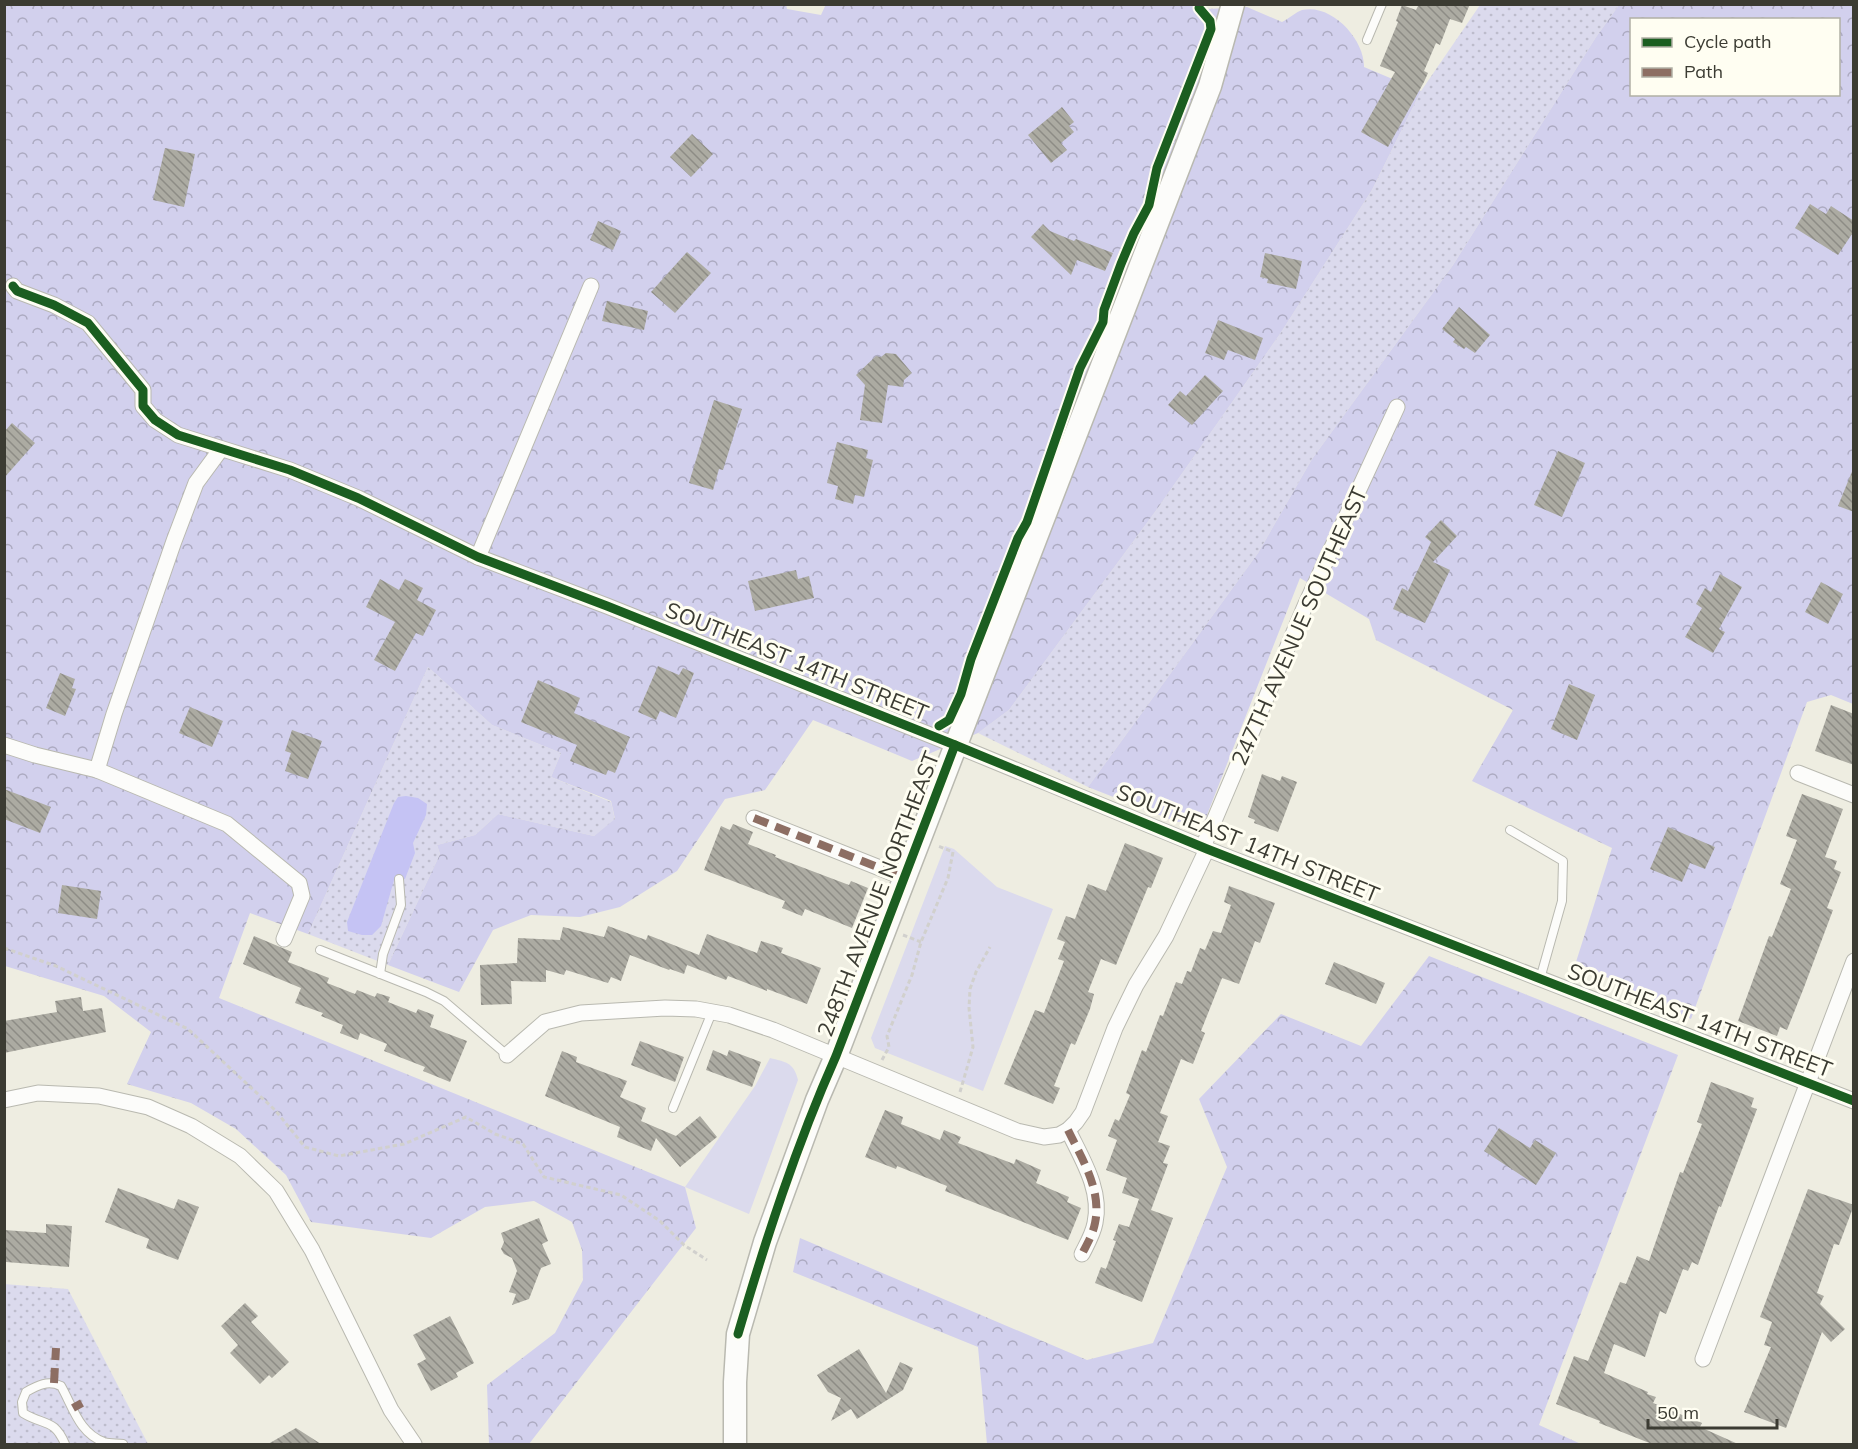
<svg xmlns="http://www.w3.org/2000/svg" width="1858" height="1449" font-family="Mulish,sans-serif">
<defs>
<pattern id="grass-dots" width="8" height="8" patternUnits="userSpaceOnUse" patternTransform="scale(1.5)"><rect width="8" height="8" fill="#dbdaed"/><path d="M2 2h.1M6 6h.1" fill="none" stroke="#bdbccc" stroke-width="1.8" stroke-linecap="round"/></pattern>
<pattern id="forest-crowns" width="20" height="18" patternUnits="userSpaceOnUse" patternTransform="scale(1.5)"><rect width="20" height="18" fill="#d2d0ed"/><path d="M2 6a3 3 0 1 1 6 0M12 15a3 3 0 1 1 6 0" fill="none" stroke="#acaac1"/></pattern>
<pattern id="building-back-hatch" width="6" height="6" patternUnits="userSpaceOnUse" patternTransform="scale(1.5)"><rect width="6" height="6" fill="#acaba2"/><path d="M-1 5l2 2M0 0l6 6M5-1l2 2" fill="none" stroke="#8d8c85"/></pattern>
</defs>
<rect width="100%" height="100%" fill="#eeede1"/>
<!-- grass -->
<g fill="url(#grass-dots)">
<path d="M1480,5H1619L1596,37L1453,265L1312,459L1258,553L1088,787L978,733L1009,710L1155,512L1280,334L1372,190L1421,91Z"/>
<path d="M428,667L492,725L561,753L551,777L611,802L615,820L594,836L498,814L475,835L437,845L440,854L388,965L308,934Z"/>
<path d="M4,1284L68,1289L148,1444H5Z"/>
</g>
<!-- forest -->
<g fill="url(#forest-crowns)" fill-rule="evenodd">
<path d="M786,4L787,9L821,15L826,4H1196L1207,9L1247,7L1282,22C1288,19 1296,12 1302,10C1332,3 1365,40 1364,67L1421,91L1372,190L1280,334L1155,512L1009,710L978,733L912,761L813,720L765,790L725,799L677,871L620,907L580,917L531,915L493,930L459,992L388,965L440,854L437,845L475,835L498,814L594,836L615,819L611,801L551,777L561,753L492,725L428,667L308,934L250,913L219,998L685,1187L696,1228L529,1444H489L487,1385L555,1333L583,1280L582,1250L572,1222L534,1201L485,1207L431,1238L311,1222L286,1175L236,1129L191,1103L127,1084L151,1032L104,996L5,966L4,5Z"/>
<path d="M1619,5H1853V704L1831,695L1807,702L1691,1019L1576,962L1612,848L1472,781L1513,710L1376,640L1369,619L1300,578L1205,820L1177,822L1088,787L1258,553L1312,459L1453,265L1596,37ZM1632,20H1838V94H1632Z"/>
<path d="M1429,956L1678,1055L1539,1425L1581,1444H987L978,1347L793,1272L800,1238L1087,1360L1153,1343L1227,1167L1199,1099L1281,1014L1361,1046Z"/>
</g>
<!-- park -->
<g fill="#dbdaed">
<path d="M945,846L954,849L997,887L1053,909L983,1091L875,1048L871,1038Z"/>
<path d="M770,1058C785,1062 794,1062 798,1080L749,1214L685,1187L755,1086Z"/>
</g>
<!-- water -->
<path fill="#c5c3f4" d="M406,796L418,798L427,804L426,815L413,843L415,853L405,879L394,880L381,926L372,935H362L348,931L347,922L394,803L398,797Z"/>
<!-- building -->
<g fill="url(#building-back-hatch)">
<path d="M1417,4H1470L1462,23L1450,19L1440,45L1436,43L1424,71L1428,73L1424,82L1388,147L1361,132L1395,72L1380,66L1398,22L1396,21L1402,5L1416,10L1418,6Z"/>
<path d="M1062,107L1074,122L1069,126L1074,132L1061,143L1067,150L1051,163L1028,135Z"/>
<path d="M692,134L713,154L691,177L670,157Z"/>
<path d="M165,148L195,154L184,207L153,200Z"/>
<path d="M1810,204L1826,214L1831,206L1854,221V231L1838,255L1795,228Z"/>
<path d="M598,221L621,231L613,250L590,240Z"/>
<path d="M1043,224L1050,231L1074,241L1076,239L1113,253L1105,271L1077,260L1071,275L1031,237Z"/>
<path d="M687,252L711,273L675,313L651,292Z"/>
<path d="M1265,253L1302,261L1296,289L1267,283L1268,279L1260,277Z"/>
<path d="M607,301L648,311L644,330L602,321Z"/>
<path d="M1459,307L1490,335L1475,353L1466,347L1464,349L1453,342L1455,339L1442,329Z"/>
<path d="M1218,320L1263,338L1255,360L1228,350L1224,360L1205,353Z"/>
<path d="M886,353L896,354L912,373L904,380L903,387L888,385L882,423L860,420L865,385L856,375L876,356L881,357Z"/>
<path d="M1205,375L1223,391L1192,425L1168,405L1180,391L1186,396Z"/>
<path d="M714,400L742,409L723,470L719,469L713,490L689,483Z"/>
<path d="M12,423L35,443L4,478V432Z"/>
<path d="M837,442L868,450L866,458L873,460L864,497L855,495L853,504L835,499L838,486L827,483Z"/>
<path d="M1558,451L1585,463L1562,517L1534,505Z"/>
<path d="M1853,469H1854V512L1838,506Z"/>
<path d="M1441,520L1457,536L1433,562L1450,570L1425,623L1393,609L1402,588L1408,591L1431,542L1425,537Z"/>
<path d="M796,570L798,579L809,576L814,598L755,611L748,581Z"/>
<path d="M1720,574L1742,587L1719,629L1725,632L1713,653L1685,637L1702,608L1696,604L1705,588L1711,592Z"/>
<path d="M380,579L399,590L405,579L423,588L417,600L436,610L423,636L416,633L395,671L374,660L395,622L366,607Z"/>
<path d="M1821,582L1843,594L1828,624L1805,612Z"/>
<path d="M658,666L679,675L683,668L694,673L676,718L660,711L656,720L638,712Z"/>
<path d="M60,673L75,679L72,688L76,689L65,716L46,708Z"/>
<path d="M538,680L580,698L574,713L630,737L615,773L608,770L606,775L570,761L577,745L521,722Z"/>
<path d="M1569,684L1595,695L1577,740L1551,729Z"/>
<path d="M1831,705L1854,714V765L1815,751Z"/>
<path d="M190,707L223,721L212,747L179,733Z"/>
<path d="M292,730L322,741L308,779L285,771L291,753L285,751Z"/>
<path d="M1262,774L1280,781L1282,776L1297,782L1278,832L1254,823L1255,820L1248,817Z"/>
<path d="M4,789L51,807L40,833L4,819Z"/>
<path d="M1802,794L1843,809L1825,857L1837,861L1834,869L1841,872L1827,908L1833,910L1803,990L1787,1030L1780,1027L1777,1036L1738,1021L1769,936L1772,937L1791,889L1780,884L1797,840L1786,836Z"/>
<path d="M733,824L753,832L748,844L776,855L775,857L849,885L851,881L868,888L852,928L805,909L802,916L782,908L785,901L704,870L721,826L730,830Z"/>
<path d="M1668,827L1715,847L1705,869L1690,863L1682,882L1650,869Z"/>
<path d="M1125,843L1163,858L1151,888L1148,887L1116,965L1101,959L1088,992L1094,994L1090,1009L1075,1045L1071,1043L1054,1086L1060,1088L1053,1104L1004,1084L1035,1010L1044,1013L1064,961L1058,959L1065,942L1057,939L1066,916L1075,919L1088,884L1106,891Z"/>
<path d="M62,885L101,891L97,919L58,913Z"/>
<path d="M1229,886L1275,903L1260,943L1255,941L1239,984L1222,978L1201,1031L1205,1033L1193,1064L1181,1059L1160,1113L1168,1116L1158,1142L1170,1146L1163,1163L1168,1164L1151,1210L1173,1218L1142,1302L1095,1283L1101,1267L1106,1269L1116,1241L1113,1240L1119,1224L1129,1227L1139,1199L1122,1193L1127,1178L1106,1170L1117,1140L1108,1136L1115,1119L1119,1121L1130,1095L1126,1093L1142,1050L1146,1052L1160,1015L1163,1016L1176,982L1182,984L1187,971L1191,972L1200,948L1205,950L1213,931L1221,933L1231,905L1224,902Z"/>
<path d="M608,926L646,940L648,935L699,955L707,934L757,953L761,941L783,948L781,953L821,968L807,1004L767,989V991L728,976L726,980L687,965L684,974L670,969L669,970L630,955L621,981L611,977L608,983L566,970L564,975L546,970V982L511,981L512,1004L481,1005L480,965L517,963L518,938L560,940L563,927L604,937Z"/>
<path d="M254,936L292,952L288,962L329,978L327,983L355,994L357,990L375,997L377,993L390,997L388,1002L416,1013L418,1009L434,1015L430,1027L467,1041L450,1082L423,1071L425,1067L384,1051L387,1044L360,1033L358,1040L340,1033L343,1025L321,1016L323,1013L295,1003L301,988L243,964Z"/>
<path d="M1334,962L1385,983L1376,1004L1325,984Z"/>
<path d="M81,997L83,1011L102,1008L106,1032L4,1053V1021L57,1012L55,1001Z"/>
<path d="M640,1041L684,1057L675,1082L631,1065Z"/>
<path d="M713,1050L727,1056L729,1050L761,1062L752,1087L706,1070Z"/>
<path d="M562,1051L577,1057L576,1062L627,1081L620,1097L646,1108L641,1121L676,1136L700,1116L717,1137L680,1167L656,1138L651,1151L617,1137L620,1127L545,1096Z"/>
<path d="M1711,1082L1754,1098L1751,1107L1757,1109L1727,1190L1721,1207L1719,1206L1698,1265L1692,1262L1688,1271L1683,1269L1666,1314L1660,1311L1645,1357L1614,1344L1604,1373L1648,1392L1647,1394L1656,1397L1653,1403L1702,1423L1700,1427L1738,1444H1652L1599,1423L1600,1421L1556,1404L1574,1356L1588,1361L1620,1282L1626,1284L1637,1256L1649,1261L1680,1172L1683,1173L1702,1124L1697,1122Z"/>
<path d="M885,1110L903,1117L901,1124L940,1140L944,1130L961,1137L958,1143L1014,1164L1016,1159L1041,1170L1036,1183L1069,1197L1067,1202L1081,1208L1068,1240L945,1191L947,1186L897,1166L896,1169L865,1157Z"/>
<path d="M1499,1128L1530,1148L1535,1140L1556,1153L1536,1185L1484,1151Z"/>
<path d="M118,1188L174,1209L178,1199L199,1207L178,1260L146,1248L149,1239L105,1222Z"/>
<path d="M1808,1189L1854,1205L1839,1245L1834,1244L1817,1293L1824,1296L1820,1304L1845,1329L1831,1342L1822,1332L1786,1428L1744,1412L1771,1347L1764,1345L1772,1322L1760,1317Z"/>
<path d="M539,1218L548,1241L542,1244L551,1264L541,1268L529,1299L512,1305L516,1294L509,1292L517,1271L512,1258L504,1254L501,1249L504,1242L501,1233Z"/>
<path d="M46,1224L72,1226L69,1267L6,1262L4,1230L46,1233Z"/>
<path d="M245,1303L258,1316L251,1322L289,1362L272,1378L269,1375L260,1384L230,1353L238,1345L221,1326Z"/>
<path d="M450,1316L474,1363L456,1373L458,1377L431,1391L417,1364L426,1359L413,1335Z"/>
<path d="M859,1349L886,1393L900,1362L913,1368L903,1390L857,1419L851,1409L831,1421L841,1398L828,1392L817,1375Z"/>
<path d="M296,1428L321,1444H268Z"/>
</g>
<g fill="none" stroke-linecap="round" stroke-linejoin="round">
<!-- lane casing -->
<g stroke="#b9b9b0" stroke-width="10">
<g id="lane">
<path d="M1367,40L1382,4"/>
<path d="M1510,830L1563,861L1562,901L1540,979"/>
<path d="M320,950L426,992L444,1001L507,1055"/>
<path d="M380,974L383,954L401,905L399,879"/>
<path d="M673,1108L712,1012"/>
<path d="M65,1444C54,1418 44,1426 23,1413L22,1402L26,1392C38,1385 48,1380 61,1386C73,1407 79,1433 104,1442C110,1444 117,1443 123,1444"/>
</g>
</g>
<!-- street casing -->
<g stroke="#b9b9b0" stroke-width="17">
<g id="street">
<path d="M13,286L17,291L54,305L88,323L143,390V406L155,420L178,435L290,470L358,498L478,557L607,606L955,745L1207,849L1854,1101"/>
<path d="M478,557L591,286"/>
<path d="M4,745L35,755L97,770L227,824L299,883L302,896L284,939"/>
<path d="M97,770L114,714L174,541L196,483L221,449"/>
<path d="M1798,773L1854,795"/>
<path d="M754,818L905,878"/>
<path d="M1203,847L1305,606L1397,407"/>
<path d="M507,1055L545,1022L581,1013L665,1008L696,1009L729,1015L773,1030L1017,1131L1044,1137L1059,1135L1068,1130L1076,1122L1083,1112L1115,1028L1136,985L1166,936L1207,849"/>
<path d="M4,1100L38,1093L99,1096L148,1107L191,1126L240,1156L276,1191L312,1250L391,1410L414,1444"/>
<path d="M1068,1130C1082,1159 1102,1190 1095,1223C1093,1234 1087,1244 1082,1254"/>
<path d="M1703,1359L1854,961"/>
</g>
</g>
<!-- secondary casing -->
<g stroke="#b9b9b0" stroke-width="25">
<path id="secondary" d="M735,1444V1382L738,1334L765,1242L817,1100L836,1056L1210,86L1233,4"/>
</g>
<!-- path -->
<g stroke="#d1d0cd" stroke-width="3" stroke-dasharray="4.5 3" stroke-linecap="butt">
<path d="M903,935L921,942"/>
<path d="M4,948L56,966L188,1029L275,1110L305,1147L339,1156L404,1144L466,1117L495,1134L523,1144L544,1177L621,1195L660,1221L684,1245L707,1260"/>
<path d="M882,1060L889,1047L887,1036L912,975L921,942L948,878L953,852L938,846"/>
<path d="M960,1092L973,1047L969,1008L970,989L976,972L990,947"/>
</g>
<!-- lane -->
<use href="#lane" stroke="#fcfcfa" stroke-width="8"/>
<!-- street -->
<use href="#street" stroke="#fcfcfa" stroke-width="15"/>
<!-- secondary -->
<use href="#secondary" stroke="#fcfcfa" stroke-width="22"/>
<!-- quiet -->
<g stroke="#8d6e63" stroke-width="8" stroke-dasharray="15 8" stroke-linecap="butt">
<path d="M754,818L905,878"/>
<path d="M1068,1130C1082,1159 1102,1190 1095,1223C1093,1234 1087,1244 1082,1254"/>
<path d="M54,1383L56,1348"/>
<path d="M73,1408L82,1403"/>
</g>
<!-- cycleway casing -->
<g stroke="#fffef2" stroke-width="13">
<g id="cycleway">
<path d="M13,286L17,291L54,305L88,323L143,390V406L155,420L178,435L290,470L358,498L478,557L607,606L955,745L1207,849L1854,1101"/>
<path d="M939,726L949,720L961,694L971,659L1018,538L1027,522L1080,368L1103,322L1104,310L1121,264L1134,233L1149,205L1157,168L1211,29L1210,21L1199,8"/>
<path d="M738,1334C766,1239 796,1146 836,1056L955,745"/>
</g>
</g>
<!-- cycleway -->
<use href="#cycleway" stroke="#1b5e20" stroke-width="9"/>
</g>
<g text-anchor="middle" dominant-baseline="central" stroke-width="6" stroke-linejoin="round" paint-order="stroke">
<!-- street labels -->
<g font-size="22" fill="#3b3b32" stroke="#fffef2">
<text transform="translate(1299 626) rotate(-66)">247TH AVENUE SOUTHEAST</text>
<text transform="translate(797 661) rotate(22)">SOUTHEAST 14TH STREET</text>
<text transform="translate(1248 843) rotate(22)">SOUTHEAST 14TH STREET</text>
<text transform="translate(878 894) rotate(-69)">248TH AVENUE NORTHEAST</text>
<text transform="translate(1700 1020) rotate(21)">SOUTHEAST 14TH STREET</text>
</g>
</g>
<!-- border -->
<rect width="1858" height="1449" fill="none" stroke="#3b3b32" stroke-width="12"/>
<!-- legend -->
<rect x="1630" y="18" width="210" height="78" fill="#fffef2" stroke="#b1b0a5" stroke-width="1.5"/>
<rect x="1642" y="38" width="30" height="9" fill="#1b5e20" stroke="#b1b0a5" stroke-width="1.5"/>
<text x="1684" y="48" font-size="18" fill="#3b3b32">Cycle path</text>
<rect x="1642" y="68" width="30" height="9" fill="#8d6e63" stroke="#b1b0a5" stroke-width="1.5"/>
<text x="1684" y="78" font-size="18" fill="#3b3b32">Path</text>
<!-- scale -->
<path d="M1648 1419v9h129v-9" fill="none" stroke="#3b3b32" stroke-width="3"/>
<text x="1657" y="1419" font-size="18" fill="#3b3b32" stroke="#fffef2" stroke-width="4.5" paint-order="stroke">50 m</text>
</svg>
